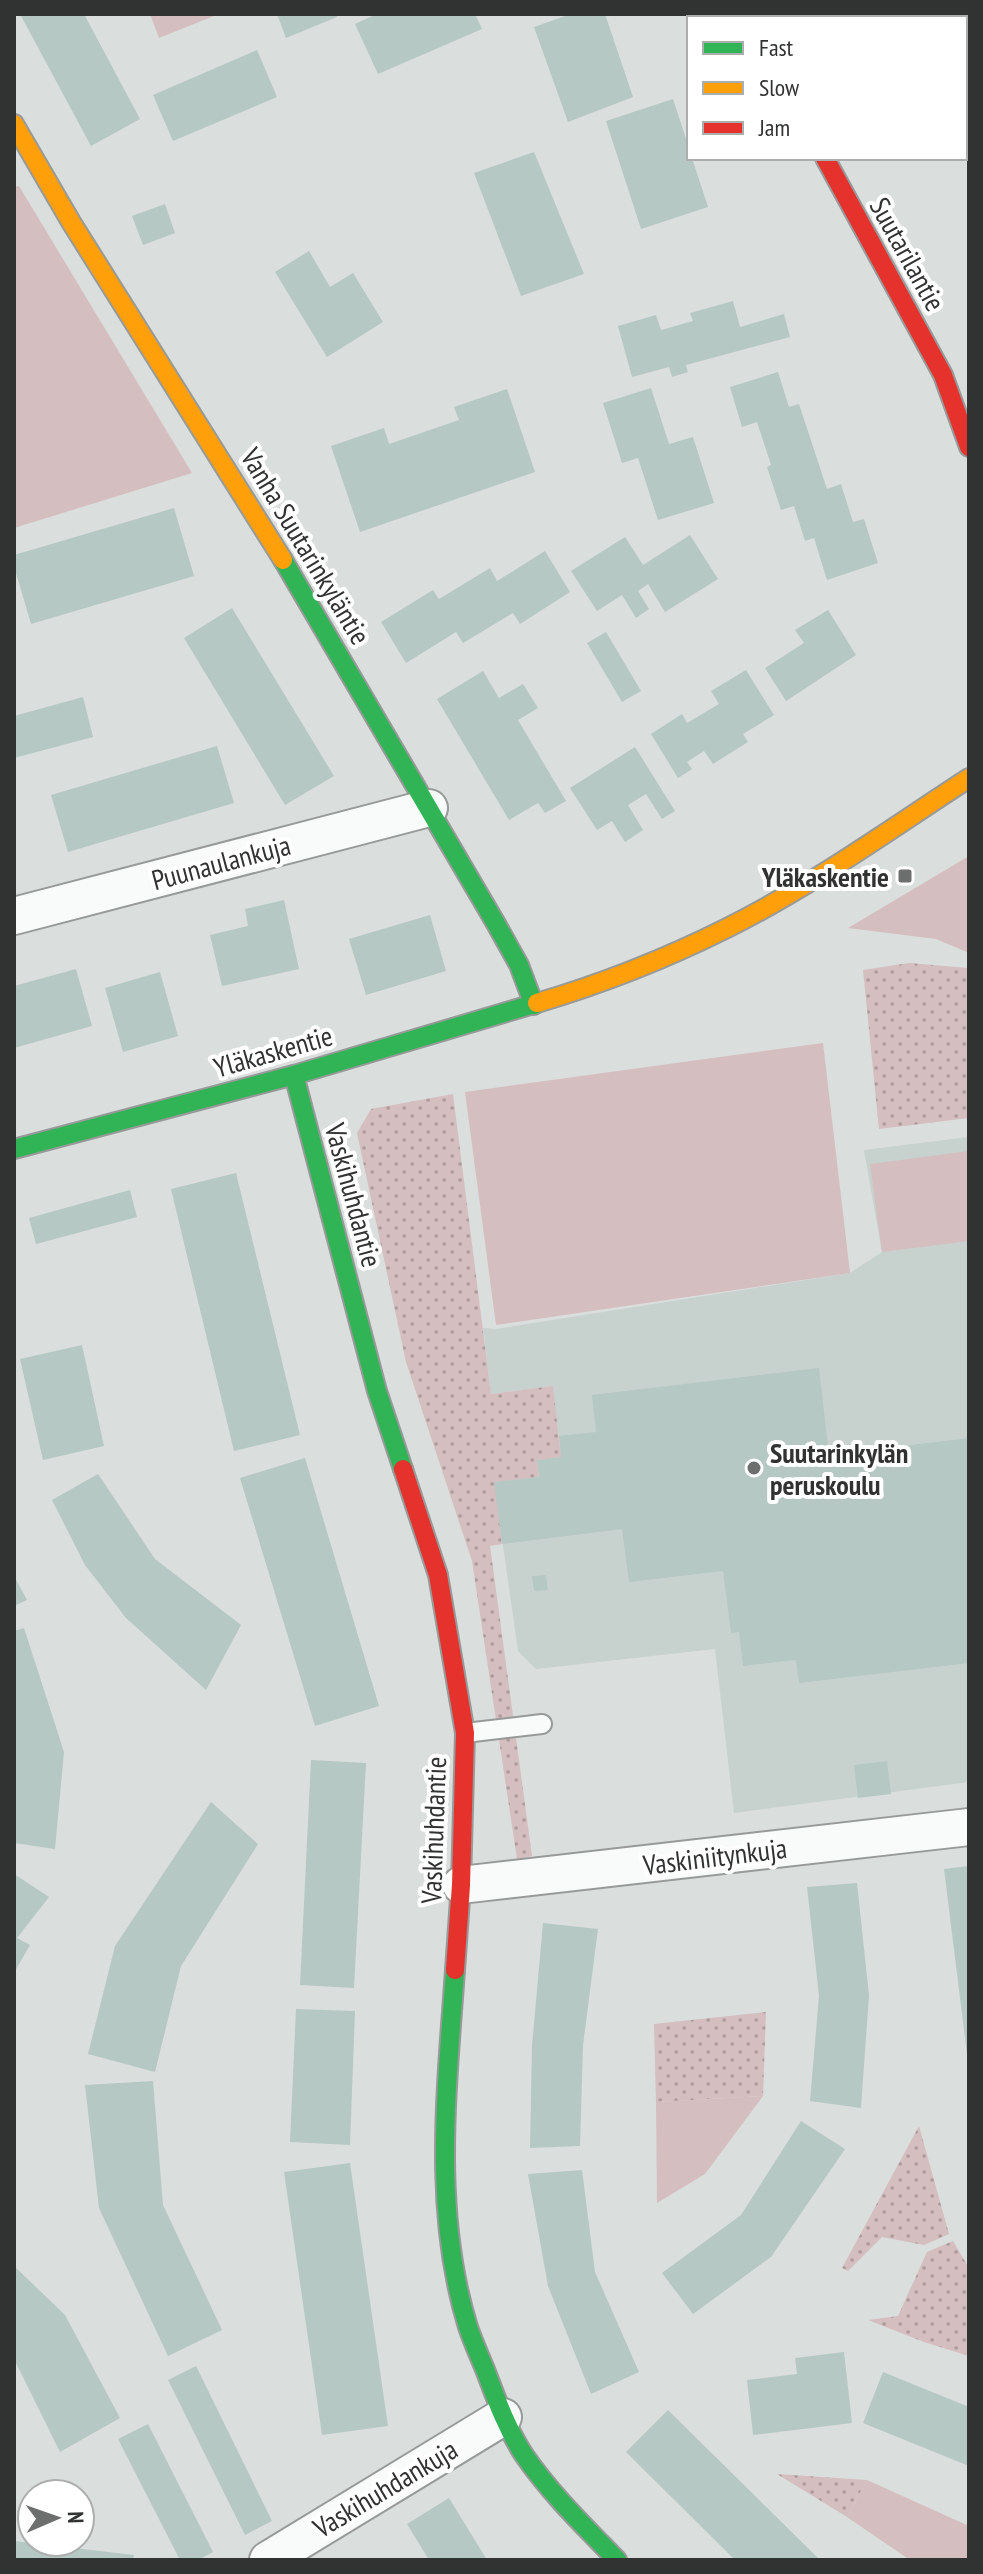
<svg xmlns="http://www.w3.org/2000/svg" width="983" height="2574" font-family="'PT Sans Narrow',sans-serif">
<defs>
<pattern id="grass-dots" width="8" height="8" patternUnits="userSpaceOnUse" patternTransform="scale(2)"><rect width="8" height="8" fill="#d5bebf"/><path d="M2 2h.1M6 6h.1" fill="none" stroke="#ad9b9c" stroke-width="1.8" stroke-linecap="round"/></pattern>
</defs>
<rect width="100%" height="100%" fill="#dadedd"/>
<!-- built -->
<path fill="#c7d2cf" d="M969,1137V1782L734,1813L715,1649L536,1669L518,1651L494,1482L539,1476L537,1460L561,1457L559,1436L552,1386L491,1394L483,1328L496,1329L850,1273L882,1252L864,1150Z"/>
<!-- grass -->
<g fill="url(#grass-dots)">
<path d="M909,963L969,968V1118L879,1129L863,970Z"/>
<path d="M453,1094L491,1394L553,1386L561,1457L537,1460L539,1477L495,1482L502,1544L490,1546L532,1856L517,1859L472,1561L406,1362L357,1133L371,1109Z"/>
<path d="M766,2012L763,2096L656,2102L654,2024Z"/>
<path d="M919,2126L949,2234L924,2245L882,2237L848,2271L842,2268Z"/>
<path d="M953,2241L969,2268V2356L924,2342L868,2320L898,2316L927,2252Z"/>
<path d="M777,2474L867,2480L847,2517Z"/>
</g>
<!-- green -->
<g fill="#d5bebf">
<path d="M150,14H219L159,38Z"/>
<path d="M19,186L192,473L14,528V187Z"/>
<path d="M969,856V953L936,939L848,928Z"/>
<path d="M823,1043L850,1273L496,1325L465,1092Z"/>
<path d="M969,1151V1241L882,1252L870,1164Z"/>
<path d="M763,2096L705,2174L657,2203L656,2102Z"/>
<path d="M867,2480L969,2526V2560H910L847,2517Z"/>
</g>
<!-- building -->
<g fill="#b6c8c4">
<path d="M20,14H84L140,119L91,146Z"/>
<path d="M277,14H336L337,17L286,38Z"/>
<path d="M377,14H475L482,29L378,74L355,24Z"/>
<path d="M571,14H605L633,97L568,122L534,27Z"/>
<path d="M257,50L277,97L173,141L153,95Z"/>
<path d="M673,99L689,148V158H692L708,207L641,229L606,121Z"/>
<path d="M534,152L584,274L521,296L474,173Z"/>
<path d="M165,204L175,233L143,245L132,216Z"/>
<path d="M309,251L330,287L353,273L383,322L327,357L275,272Z"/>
<path d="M733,301L740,327L784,314L790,337L686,365L688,372L672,377L669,367L632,377L618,326L656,315L661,330L693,321L690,313Z"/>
<path d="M778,372L789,407L799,404L827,489L841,484L853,522L864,519L878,563L827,580L814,538L805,541L794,506L781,510L767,467L771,465L757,422L742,427L730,387Z"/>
<path d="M651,388L669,444L693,437L714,503L658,520L638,458L622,463L603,403Z"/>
<path d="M507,389L535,472L360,532L331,446L384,428L389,444L459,420L454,407Z"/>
<path d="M174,508L194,576L31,624L14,566V555Z"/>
<path d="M690,535L718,579L665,612L648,584L638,591L649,609L636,618L622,595L597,611L571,571L625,537L643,565Z"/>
<path d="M545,551L570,592L520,624L513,613L463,643L456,632L406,663L381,622L433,590L439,599L490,568L497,581Z"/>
<path d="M232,608L334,776L285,805L184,638Z"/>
<path d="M828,610L856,655L786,701L765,668L804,643L795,630Z"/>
<path d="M606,632L641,691L622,702L587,643Z"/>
<path d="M746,670L774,715L743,734L748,742L713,764L704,751L687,762L692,769L678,778L651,734L682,714L687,723L719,704L711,691Z"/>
<path d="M483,671L499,698L523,684L538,708L518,720L566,801L545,813L538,803L509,820L437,699Z"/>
<path d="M83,697L93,737L14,758V716Z"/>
<path d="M217,746L234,803L68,852L51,795Z"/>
<path d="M635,747L675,811L662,819L646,794L628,805L643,830L625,842L612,821L597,830L570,788Z"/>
<path d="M284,900L299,969L222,986L210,935L248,926L245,909Z"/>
<path d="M430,915L446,971L366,995L349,939Z"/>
<path d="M76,969L92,1026L14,1048V986Z"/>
<path d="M160,972L178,1036L123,1052L105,988Z"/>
<path d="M236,1173L300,1435L234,1451L171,1189Z"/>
<path d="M130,1190L137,1217L36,1244L29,1218Z"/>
<path d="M82,1345L104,1446L43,1460L20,1359Z"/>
<path d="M819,1368L829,1455L969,1438V1663L799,1683L796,1660L743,1666L739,1632L731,1633L723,1571L629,1582L622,1529L502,1544L494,1482L539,1477L537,1460L561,1457L559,1436L596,1432L592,1395Z"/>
<path d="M305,1458L379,1706L315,1726L240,1478Z"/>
<path d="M98,1474L155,1559L241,1625L206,1690L126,1618L85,1565L52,1500Z"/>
<path d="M546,1575L548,1590L534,1591L532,1576Z"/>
<path d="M14,1576L27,1600L14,1606Z"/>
<path d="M24,1628L64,1752L55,1849L14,1843V1631Z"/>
<path d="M311,1760L366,1763L354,1988L300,1985Z"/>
<path d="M887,1761L891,1794L858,1798L854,1765Z"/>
<path d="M211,1802L258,1844L181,1966L155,2072L88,2054L115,1946Z"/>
<path d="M969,1866V2054H967L944,1869Z"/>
<path d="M14,1874L49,1897L17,1938L30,1945L14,1973Z"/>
<path d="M857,1883L869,1995L861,2108L810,2101L819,1996L807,1887Z"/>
<path d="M543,1923L598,1929L583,2045L580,2146L530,2148L532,2046Z"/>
<path d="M296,2009L355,2011L350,2145L290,2142Z"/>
<path d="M153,2081L163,2205L222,2330L168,2356L99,2208L85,2085Z"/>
<path d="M801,2121L845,2149L771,2257L693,2314L662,2273L741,2215Z"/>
<path d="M350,2163L388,2426L322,2435L284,2172Z"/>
<path d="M582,2170L595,2272L639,2372L591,2394L548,2286L528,2174Z"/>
<path d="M14,2266L65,2315L120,2418L60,2452L14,2359Z"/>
<path d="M844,2352L852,2423L753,2435L747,2380L797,2374L795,2358Z"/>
<path d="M196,2366L272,2521L245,2535L168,2380Z"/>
<path d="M883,2372L969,2407V2466L863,2423Z"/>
<path d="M668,2410L820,2560H735L626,2452Z"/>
<path d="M148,2424L213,2552L198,2560H180L118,2439Z"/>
<path d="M449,2498L487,2560H429L407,2524Z"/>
<path d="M14,2541L134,2555L133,2560H14Z"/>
</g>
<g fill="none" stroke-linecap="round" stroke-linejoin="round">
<!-- lane casing -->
<g stroke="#979a99" stroke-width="22">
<path id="lane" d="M465,1733L542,1724"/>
</g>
<!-- street casing -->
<g stroke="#979a99" stroke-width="40">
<g id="street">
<path d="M14,916L429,808"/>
<path d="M461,1885L969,1827"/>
<path d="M268,2560L503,2417"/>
</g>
</g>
<!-- fast casing -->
<g stroke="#979a99" stroke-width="22">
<g id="fast">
<path d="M283,560L495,922L519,965L534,1005"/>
<path d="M294,1075L377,1391L403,1469"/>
<path d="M14,1149L294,1075L537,1003"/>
<path d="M455,1970C447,2088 432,2211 468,2327C473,2342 480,2357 486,2372C497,2401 507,2429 524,2455C550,2493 585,2527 617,2560"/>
</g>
</g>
<!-- slow casing -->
<g stroke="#979a99" stroke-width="22">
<g id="slow">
<path d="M751,14L753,18"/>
<path d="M14,124L71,222L283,560"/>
<path d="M537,1003C601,984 665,959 725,929C810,887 889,830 969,778"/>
</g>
</g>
<!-- jam casing -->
<g stroke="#979a99" stroke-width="22">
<g id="jam">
<path d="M825,158L943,375L969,447"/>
<path d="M403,1469L438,1575L465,1733L461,1885L455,1970"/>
</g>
</g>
<!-- lane -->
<use href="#lane" stroke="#f9fafa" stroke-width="18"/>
<!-- street -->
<use href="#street" stroke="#f9fafa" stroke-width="36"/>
<!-- fast -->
<use href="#fast" stroke="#30b455" stroke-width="18"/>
<!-- slow -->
<use href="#slow" stroke="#ff9f0a" stroke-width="18"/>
<!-- jam -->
<use href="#jam" stroke="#e5322d" stroke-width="18"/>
</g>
<!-- markers -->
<g fill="#6c6f6e" stroke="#fff" stroke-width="3">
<rect x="897" y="868" width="16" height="16" rx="4"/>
<circle cx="754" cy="1468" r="8"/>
</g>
<g text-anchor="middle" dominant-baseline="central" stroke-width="8" stroke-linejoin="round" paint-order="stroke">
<!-- street labels -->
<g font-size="28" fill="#303332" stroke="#fff">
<text transform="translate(908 254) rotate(61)">Suutarilantie</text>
<text transform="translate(306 546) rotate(59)">Vanha Suutarinkyläntie</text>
<text transform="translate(221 862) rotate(-15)">Puunaulankuja</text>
<text transform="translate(273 1051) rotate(-16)">Yläkaskentie</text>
<text transform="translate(354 1195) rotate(75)">Vaskihuhdantie</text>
<text transform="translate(433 1830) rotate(-88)">Vaskihuhdantie</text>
<text transform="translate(715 1856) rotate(-7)">Vaskiniitynkuja</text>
<text transform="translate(385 2488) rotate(-31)">Vaskihuhdankuja</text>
</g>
<!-- poi labels -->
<g font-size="28" font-weight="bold" fill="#303332" stroke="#fff" text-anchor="end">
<text x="889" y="876">Yläkaskentie</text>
<text x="770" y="1452" text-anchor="start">Suutarinkylän<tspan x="770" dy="32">peruskoulu</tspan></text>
</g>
</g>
<!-- border -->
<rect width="983" height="2574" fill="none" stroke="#303332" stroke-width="32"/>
<!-- legend -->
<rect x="687" y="16" width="280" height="144" fill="#ffffff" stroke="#acadad" stroke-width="2"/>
<rect x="703" y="42" width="40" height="12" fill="#30b455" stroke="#acadad" stroke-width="2"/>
<text x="759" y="56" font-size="24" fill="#303332">Fast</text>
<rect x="703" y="82" width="40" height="12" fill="#ff9f0a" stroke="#acadad" stroke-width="2"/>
<text x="759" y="96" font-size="24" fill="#303332">Slow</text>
<rect x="703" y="122" width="40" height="12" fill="#e5322d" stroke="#acadad" stroke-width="2"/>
<text x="759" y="136" font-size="24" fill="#303332">Jam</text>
<!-- north arrow -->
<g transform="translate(56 2518) rotate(88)"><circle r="38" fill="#ffffff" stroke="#acadad" stroke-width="2"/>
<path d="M0-6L14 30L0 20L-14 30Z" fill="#6c6f6e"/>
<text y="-12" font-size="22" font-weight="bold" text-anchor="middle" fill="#303332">N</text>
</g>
</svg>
